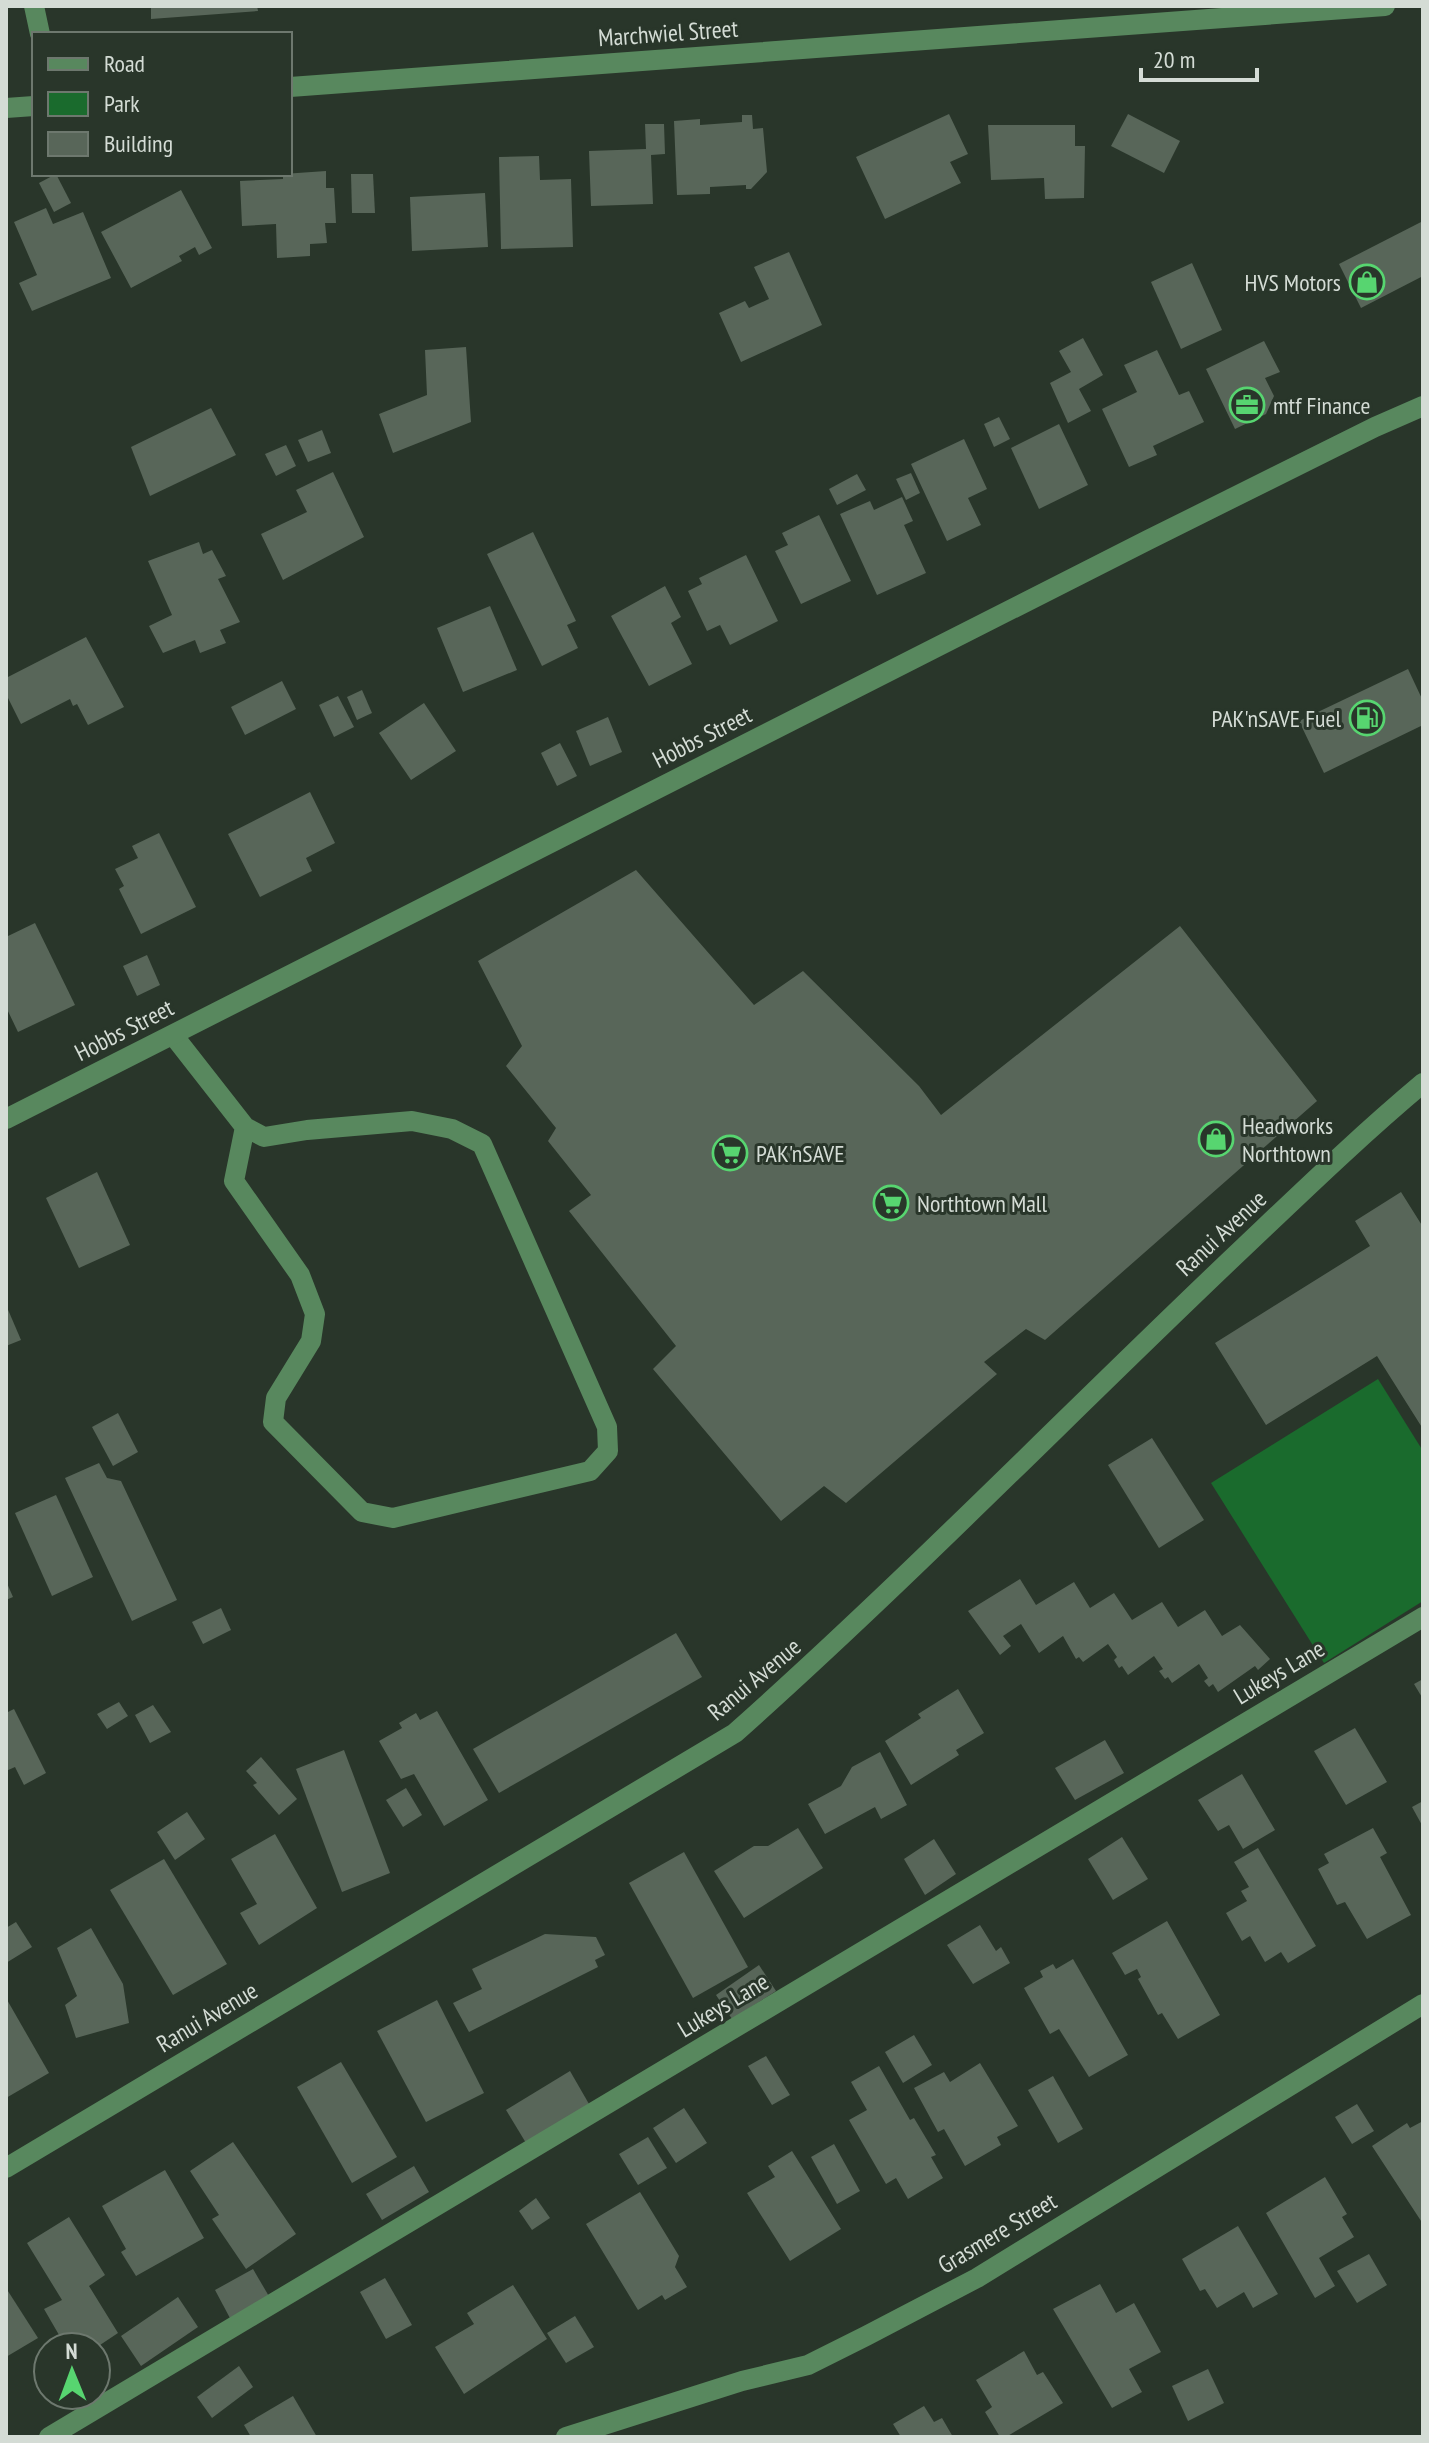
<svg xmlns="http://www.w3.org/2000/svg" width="1429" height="2443" font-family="'PT Sans Narrow',sans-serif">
<rect width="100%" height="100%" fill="#29362a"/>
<!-- green -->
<path fill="#1a6b2d" d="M1378,1379L1423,1451V1601L1324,1663L1211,1483Z"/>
<!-- building -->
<g fill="#586659">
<path d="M151,6H257L258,11L151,19Z"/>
<path d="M949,114L968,154L950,162L961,183L885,219L856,157Z"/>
<path d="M1128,114L1180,141L1164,173L1111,146Z"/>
<path d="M742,115H752L753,129L763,128L767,172L751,189H746V185L710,187V194L677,195L674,121L700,119V125L742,122Z"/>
<path d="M645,124H664L665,154L651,155L653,204L591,206L589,151L646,149Z"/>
<path d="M988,125H1075V146H1085L1084,198L1045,199L1044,178L991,180Z"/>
<path d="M539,156L540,180L571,179L573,247L501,249L499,157Z"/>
<path d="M326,171V188H334L336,223H325L327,243L310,244V256L277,258L276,224L242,226L240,181L283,179V174Z"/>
<path d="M56,174L71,203L54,212L39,183Z"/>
<path d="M351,174H373L375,213H352Z"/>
<path d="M181,190L212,248L199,255L195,247L179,256L182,261L131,288L101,232Z"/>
<path d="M485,193L488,247L412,251L410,197Z"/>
<path d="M46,208L53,224L83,212L111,278L32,311L19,283L37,275L14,222Z"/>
<path d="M1423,221V276L1361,308L1339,264Z"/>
<path d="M789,252L822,325L741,362L719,313L745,301L749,308L769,299L754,267Z"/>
<path d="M1192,263L1222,330L1181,349L1151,282Z"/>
<path d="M1083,338L1103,375L1079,389L1091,411L1068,423L1050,383L1071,372L1059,351Z"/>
<path d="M1264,341L1280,372L1265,378L1274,396L1266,414L1235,429L1206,369Z"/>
<path d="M466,347L471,422L393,453L379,414L427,395L425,350Z"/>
<path d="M1157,350L1179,395L1189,391L1204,422L1153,446L1157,455L1129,467L1102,409L1137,392L1124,365Z"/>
<path d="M211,408L236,455L150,496L131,447Z"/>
<path d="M999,417L1010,439L994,447L984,424Z"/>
<path d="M1059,424L1088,485L1039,509L1011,448Z"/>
<path d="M322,430L331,453L308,462L298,440Z"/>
<path d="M964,439L987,489L968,498L981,525L947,541L911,464Z"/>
<path d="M286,445L296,466L276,476L265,454Z"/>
<path d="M333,472L364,537L283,580L261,534L307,512L296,490Z"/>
<path d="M911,473L920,493L906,500L896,479Z"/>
<path d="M857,474L866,490L837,505L829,489Z"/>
<path d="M902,497L913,521L904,525L926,573L877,595L840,514L870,501L874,510Z"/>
<path d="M819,515L851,581L801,604L775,551L788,545L782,533Z"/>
<path d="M533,532L576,621L567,625L578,648L542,666L487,554Z"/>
<path d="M199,542L203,554L212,550L226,576L218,579L240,622L220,630L226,643L200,653L195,640L163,653L149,626L172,615L148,561Z"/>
<path d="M746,555L778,621L730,645L720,625L707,631L688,591L702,584L699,578Z"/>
<path d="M665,586L681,617L671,623L692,664L649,686L611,616Z"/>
<path d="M490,606L517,670L463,692L437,628Z"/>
<path d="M86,637L124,707L88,725L77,704L73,706L70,699L21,724L6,694V678Z"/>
<path d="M1408,669L1423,701V725L1324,773L1299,721Z"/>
<path d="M282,681L296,709L245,735L231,707Z"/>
<path d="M362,690L372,713L357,720L347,697Z"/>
<path d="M338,696L354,727L334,737L319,705Z"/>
<path d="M424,703L456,751L411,780L379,733Z"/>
<path d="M608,717L622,752L590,766L576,731Z"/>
<path d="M560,743L577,776L557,786L541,753Z"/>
<path d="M310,792L335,843L306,858L312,871L260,897L228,834Z"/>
<path d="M159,833L196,907L141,934L119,889L124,886L115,869L138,858L132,846Z"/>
<path d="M636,870L754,1005L803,971L919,1086L941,1115L1180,926L1317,1101L1045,1340L1026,1329L984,1362L997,1374L846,1503L824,1486L781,1521L653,1369L676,1346L569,1211L591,1195L548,1141L556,1128L506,1066L522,1046L478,961Z"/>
<path d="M35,923L75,1005L18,1032L6,1007V937Z"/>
<path d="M147,955L160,985L137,996L123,966Z"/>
<path d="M97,1172L130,1245L79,1268L46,1198Z"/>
<path d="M1401,1192L1423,1227V1429L1377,1356L1266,1425L1215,1343L1370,1246L1355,1221Z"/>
<path d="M6,1305L21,1340L6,1346Z"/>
<path d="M118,1413L138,1452L113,1466L92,1427Z"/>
<path d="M1152,1438L1204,1520L1159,1548L1108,1465Z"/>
<path d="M99,1463L107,1478L121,1481L177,1600L132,1621L65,1478Z"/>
<path d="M56,1495L93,1577L52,1596L15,1513Z"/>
<path d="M1020,1579L1036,1605L1074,1582L1090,1608L1114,1593L1132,1620L1162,1602L1178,1627L1205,1610L1222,1636L1240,1625L1270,1659L1258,1670L1255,1666L1218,1692L1213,1684L1209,1687L1204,1681L1208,1678L1199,1664L1172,1683L1168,1677L1165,1679L1159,1671L1163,1669L1154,1656L1128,1675L1122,1666L1119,1668L1114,1660L1117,1657L1108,1644L1083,1662L1079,1657L1076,1659L1063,1636L1039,1653L1021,1624L1003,1636L1011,1646L1000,1655L968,1611Z"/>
<path d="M6,1581L13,1597L6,1600Z"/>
<path d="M221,1608L231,1630L203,1644L192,1622Z"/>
<path d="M676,1633L702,1677L499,1793L473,1749Z"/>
<path d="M1423,1679V1699L1414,1684Z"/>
<path d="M958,1689L984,1733L956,1750L959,1755L911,1785L885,1741L921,1718L918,1714Z"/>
<path d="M119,1702L128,1716L107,1729L97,1714Z"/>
<path d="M153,1705L171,1732L150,1743L135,1715Z"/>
<path d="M14,1709L46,1773L24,1785L15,1767L6,1771V1713Z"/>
<path d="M437,1711L488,1800L444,1826L414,1774L401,1779L379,1741L402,1728L399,1723L416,1713L420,1720Z"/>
<path d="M1355,1728L1387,1782L1346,1805L1314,1751Z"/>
<path d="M1105,1740L1124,1773L1075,1800L1055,1768Z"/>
<path d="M344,1750L390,1873L342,1892L296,1769Z"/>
<path d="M880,1752L907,1805L881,1819L875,1807L825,1834L808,1804L841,1786L852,1767Z"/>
<path d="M261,1757L297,1799L279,1815L253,1785L257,1783L246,1771Z"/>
<path d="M1242,1774L1275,1830L1243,1849L1229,1825L1218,1831L1198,1800Z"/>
<path d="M406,1788L422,1815L403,1827L386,1800Z"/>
<path d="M1423,1801V1827L1412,1807Z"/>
<path d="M187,1812L205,1839L175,1860L157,1832Z"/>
<path d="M798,1828L823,1868L744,1918L714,1871L754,1846H768Z"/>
<path d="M1373,1828L1387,1853L1380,1857L1411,1915L1367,1939L1345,1902L1337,1905L1318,1869L1329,1863L1324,1854Z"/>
<path d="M275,1834L317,1908L259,1945L240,1913L257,1904L231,1859Z"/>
<path d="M1122,1837L1148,1879L1113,1900L1088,1859Z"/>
<path d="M934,1839L956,1874L925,1895L904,1859Z"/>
<path d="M1258,1848L1316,1946L1288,1963L1281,1952L1265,1962L1250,1936L1242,1941L1226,1913L1247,1901L1241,1891L1249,1887L1234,1862Z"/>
<path d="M684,1852L748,1967L693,1998L629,1883Z"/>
<path d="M164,1859L227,1964L173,1995L110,1890Z"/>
<path d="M1167,1921L1220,2015L1178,2039L1162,2013L1158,2015L1138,1979L1141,1977L1137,1969L1125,1975L1112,1953Z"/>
<path d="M16,1922L32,1947L6,1963V1928Z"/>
<path d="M980,1925L996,1951L1001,1947L1010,1963L973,1984L947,1945Z"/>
<path d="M91,1928L123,1984L129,2023L76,2038L65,2005L77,1996L57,1948Z"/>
<path d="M545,1934L596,1937L605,1955L595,1960L598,1967L469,2032L453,2003L482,1989L472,1969Z"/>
<path d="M1073,1959L1128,2055L1089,2077L1059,2029L1050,2034L1024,1988L1043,1977L1040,1971L1053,1964L1056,1969Z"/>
<path d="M759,1965L776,1991L732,2019L716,1995Z"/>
<path d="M6,1998L49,2073L6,2098Z"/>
<path d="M437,2000L484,2093L426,2122L377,2031Z"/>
<path d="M914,2035L932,2065L903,2083L885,2052Z"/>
<path d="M766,2056L790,2095L772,2105L748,2066Z"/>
<path d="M341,2062L397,2157L352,2183L297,2087Z"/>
<path d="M980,2063L1018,2126L997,2137L1001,2145L965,2166L944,2129L938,2132L914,2088L944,2072L950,2082Z"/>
<path d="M879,2066L910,2120L914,2118L936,2155L931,2157L943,2178L908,2199L896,2178L886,2184L849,2120L867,2110L851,2082Z"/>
<path d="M570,2071L589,2104L526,2143L506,2110Z"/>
<path d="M1053,2076L1083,2129L1058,2143L1028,2090Z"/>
<path d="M1357,2104L1374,2131L1352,2144L1335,2117Z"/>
<path d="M684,2108L707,2143L676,2163L653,2128Z"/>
<path d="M1423,2121V2224L1372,2146L1407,2123L1410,2128Z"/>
<path d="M648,2137L667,2168L638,2185L619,2154Z"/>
<path d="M233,2142L296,2234L246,2269L212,2219L219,2215L190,2171Z"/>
<path d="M834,2144L860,2191L837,2204L811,2157Z"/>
<path d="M792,2151L841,2229L790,2261L747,2193L775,2177L768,2166Z"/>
<path d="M414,2166L429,2192L382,2220L366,2194Z"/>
<path d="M165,2170L204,2238L136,2276L121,2252L126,2249L102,2206Z"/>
<path d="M1325,2177L1347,2214L1342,2217L1354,2237L1319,2258L1335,2286L1315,2298L1266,2213Z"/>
<path d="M640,2192L679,2256L675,2267L687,2287L665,2300L662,2295L638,2310L586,2224Z"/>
<path d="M536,2198L550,2218L532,2230L519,2211Z"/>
<path d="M69,2217L105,2275L89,2286L118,2333L97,2347H66L44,2309L62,2300L27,2243Z"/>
<path d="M1238,2226L1278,2294L1253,2308L1244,2292L1217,2308L1205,2289L1200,2291L1182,2259Z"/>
<path d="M1369,2254L1387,2285L1357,2303L1337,2271Z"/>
<path d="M253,2269L270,2298L231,2320L215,2290Z"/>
<path d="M385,2278L412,2325L386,2339L360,2292Z"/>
<path d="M1100,2284L1116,2313L1134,2303L1161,2352L1129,2369L1142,2392L1112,2408L1053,2309Z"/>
<path d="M513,2285L547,2339L464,2394L435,2347L474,2324L467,2313Z"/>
<path d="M6,2288L38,2338L6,2357Z"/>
<path d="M178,2297L198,2327L141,2366L121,2336Z"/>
<path d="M575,2316L594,2347L566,2363L547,2333Z"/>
<path d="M1024,2351L1037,2375L1043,2372L1063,2403L1006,2437H1000L985,2412L992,2407L976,2380Z"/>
<path d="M239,2366L253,2387L212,2418L197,2397Z"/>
<path d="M1208,2369L1224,2403L1188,2421L1172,2386Z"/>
<path d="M293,2396L317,2437H251L244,2425Z"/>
<path d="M924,2406L934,2422L942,2418L953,2437H901L893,2424Z"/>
</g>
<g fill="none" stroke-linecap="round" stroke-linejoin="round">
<!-- minor -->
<g stroke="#58885e" stroke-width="20">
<path d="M34,6L40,34"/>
<path d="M290,87L1385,6"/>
<path d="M6,108L34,106"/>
<path d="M173,1035L245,1127L264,1137L307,1130L412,1121L452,1129L482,1144L607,1427L608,1451L590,1471L393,1518L362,1512L273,1422L276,1398L311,1341L315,1314L300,1275L234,1181L245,1127"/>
<path d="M6,1119L1148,540L1375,427L1423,406"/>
<path d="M6,2168L735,1733C910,1577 1074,1408 1244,1247C1303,1191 1361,1135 1423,1083"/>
<path d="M49,2437L1423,1617"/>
<path d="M566,2437L742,2381L808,2365L866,2336L977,2278L1423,2004"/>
</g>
</g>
<!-- icons -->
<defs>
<g id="shop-ring" transform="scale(1.8)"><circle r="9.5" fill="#29362a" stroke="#57d570" stroke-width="1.5"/><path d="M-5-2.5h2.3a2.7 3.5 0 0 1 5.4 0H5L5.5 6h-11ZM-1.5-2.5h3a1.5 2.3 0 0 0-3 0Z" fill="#57d570"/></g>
<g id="office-ring" transform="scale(1.8)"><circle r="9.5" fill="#29362a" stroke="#57d570" stroke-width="1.5"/><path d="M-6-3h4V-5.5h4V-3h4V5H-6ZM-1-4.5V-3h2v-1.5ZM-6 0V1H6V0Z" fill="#57d570"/></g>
<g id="fuel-ring" transform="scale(1.8)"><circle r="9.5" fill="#29362a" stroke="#57d570" stroke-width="1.5"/><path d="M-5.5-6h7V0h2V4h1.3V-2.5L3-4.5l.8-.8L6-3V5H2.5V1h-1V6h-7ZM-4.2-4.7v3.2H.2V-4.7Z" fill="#57d570"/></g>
<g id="supermarket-ring" transform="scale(1.8)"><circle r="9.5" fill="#29362a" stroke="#57d570" stroke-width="1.5"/><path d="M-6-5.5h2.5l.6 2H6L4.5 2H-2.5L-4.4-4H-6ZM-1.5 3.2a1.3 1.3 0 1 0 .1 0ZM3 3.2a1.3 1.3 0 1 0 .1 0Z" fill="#57d570"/></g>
</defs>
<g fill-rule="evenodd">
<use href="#shop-ring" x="1367" y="282"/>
<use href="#office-ring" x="1247" y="405"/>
<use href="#fuel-ring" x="1367" y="718"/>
<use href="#shop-ring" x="1216" y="1139"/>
<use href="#supermarket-ring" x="730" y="1153"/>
<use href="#supermarket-ring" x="891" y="1203"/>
</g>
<g text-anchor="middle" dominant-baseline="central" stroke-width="6" stroke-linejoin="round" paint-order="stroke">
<!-- street labels -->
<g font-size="24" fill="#d4dcd5" stroke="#29362a">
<text transform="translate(668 33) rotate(-4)">Marchwiel Street</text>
<text transform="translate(702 737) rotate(-27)">Hobbs Street</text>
<text transform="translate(124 1030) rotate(-27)">Hobbs Street</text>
<text transform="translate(1221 1233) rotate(-43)">Ranui Avenue</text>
<text transform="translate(1279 1672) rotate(-31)">Lukeys Lane</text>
<text transform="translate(754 1679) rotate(-40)">Ranui Avenue</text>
<text transform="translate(723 2005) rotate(-31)">Lukeys Lane</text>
<text transform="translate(207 2017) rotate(-31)">Ranui Avenue</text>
<text transform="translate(997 2233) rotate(-31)">Grasmere Street</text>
</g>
<!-- poi labels -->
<g font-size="24" fill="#d4dcd5" stroke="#29362a" text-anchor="start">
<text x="1341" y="282" text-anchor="end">HVS Motors</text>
<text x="1273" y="405">mtf Finance</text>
<text x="1341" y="718" text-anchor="end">PAK'nSAVE Fuel</text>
<text x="1242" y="1125">Headworks<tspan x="1242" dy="28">Northtown</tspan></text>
<text x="756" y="1153">PAK'nSAVE</text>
<text x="917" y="1203">Northtown Mall</text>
</g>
</g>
<!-- border -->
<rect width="1429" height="2443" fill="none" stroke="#d4dcd5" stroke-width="16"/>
<!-- legend -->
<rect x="32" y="32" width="260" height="144" fill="#29362a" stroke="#6d786e" stroke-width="2"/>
<rect x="48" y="58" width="40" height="12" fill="#58885e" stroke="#6d786e" stroke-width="2"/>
<text x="104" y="72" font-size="24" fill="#d4dcd5">Road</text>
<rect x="48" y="92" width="40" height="24" fill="#1a6b2d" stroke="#6d786e" stroke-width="2"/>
<text x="104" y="112" font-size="24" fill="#d4dcd5">Park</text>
<rect x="48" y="132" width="40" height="24" fill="#586659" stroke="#6d786e" stroke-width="2"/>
<text x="104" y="152" font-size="24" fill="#d4dcd5">Building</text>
<!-- north arrow -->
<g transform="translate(72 2371) rotate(359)"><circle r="38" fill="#29362a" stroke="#6d786e" stroke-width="2"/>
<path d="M0-6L14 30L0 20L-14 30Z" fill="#57d570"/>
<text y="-12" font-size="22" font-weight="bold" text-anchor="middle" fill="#d4dcd5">N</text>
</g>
<!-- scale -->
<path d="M1141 68v12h116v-12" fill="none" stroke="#d4dcd5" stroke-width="4"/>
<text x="1153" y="68" font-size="24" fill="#d4dcd5" stroke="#29362a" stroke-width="6" paint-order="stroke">20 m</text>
</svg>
